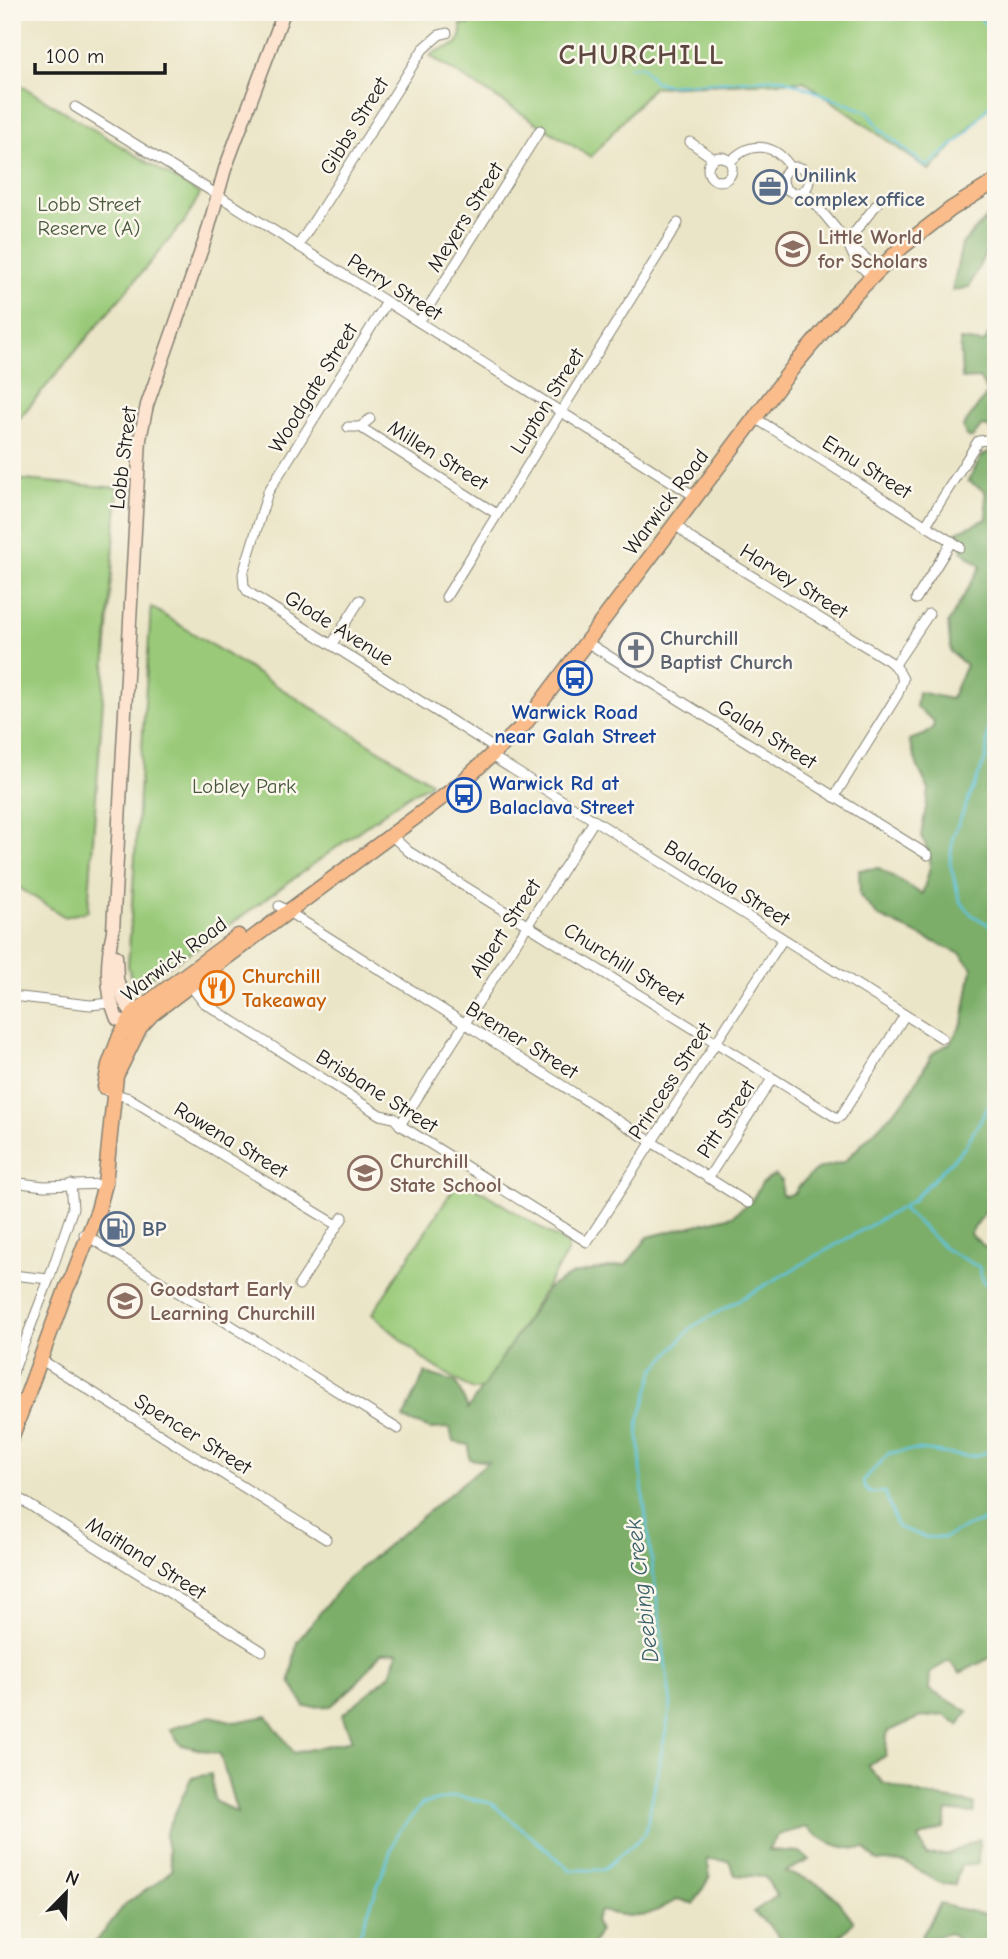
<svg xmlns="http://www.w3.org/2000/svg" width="1008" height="1959" font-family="'Comic Neue',sans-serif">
<rect width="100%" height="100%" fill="#fbf7ec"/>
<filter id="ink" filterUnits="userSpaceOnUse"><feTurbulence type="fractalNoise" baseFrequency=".0143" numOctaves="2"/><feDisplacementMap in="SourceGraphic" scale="14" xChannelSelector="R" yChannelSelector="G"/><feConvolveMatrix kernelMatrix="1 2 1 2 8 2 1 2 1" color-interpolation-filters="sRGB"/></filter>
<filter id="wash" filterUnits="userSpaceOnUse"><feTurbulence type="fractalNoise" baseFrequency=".00686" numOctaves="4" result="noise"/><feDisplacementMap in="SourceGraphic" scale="28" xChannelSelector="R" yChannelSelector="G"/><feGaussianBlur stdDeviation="1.57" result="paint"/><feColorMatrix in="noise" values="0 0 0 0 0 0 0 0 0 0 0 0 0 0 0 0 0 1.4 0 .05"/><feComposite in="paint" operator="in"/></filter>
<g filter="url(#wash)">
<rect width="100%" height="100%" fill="#ebe5c7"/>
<!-- green -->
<g fill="#9aca79" stroke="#5b734a" stroke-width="2">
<path d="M471,12H996V99L930,171L804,81L653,87L591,157L430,56C447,41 462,56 461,24L469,25Z"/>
<path d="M12,80L200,194L185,221L12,427Z"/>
<path d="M12,479L118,488L88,911L65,917L12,883Z"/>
<path d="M151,607L432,783L407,796L208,941L133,988L128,966Z"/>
<path d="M461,1181L470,1184L568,1245L567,1253L483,1389L473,1390L426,1361L372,1314L457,1183Z"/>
</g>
<!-- forest -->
<g fill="#7bae69" stroke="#4c6542" stroke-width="2">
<path d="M996,208V263L986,252L969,287L952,291L962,244Z"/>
<path d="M996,322V433L986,426L981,427L972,438L966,436L963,427L988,392L979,378L962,379L960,340L984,343Z"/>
<path d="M996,447V1196L970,1234L996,1256V1655L960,1673L949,1661L930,1672L929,1690L968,1711L959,1725L944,1715L918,1718L887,1732L886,1756L867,1765L883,1783L923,1795L975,1804L974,1813L947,1811L944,1828L919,1838L926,1855L949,1854L979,1839L978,1864L961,1865L955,1885L940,1883L904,1862L878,1861L865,1849C839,1849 826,1843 806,1827L778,1835L768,1850L800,1852L809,1860L785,1872C823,1882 832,1891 854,1922L829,1947H789L767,1923L753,1912L777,1896L765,1877L735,1875L729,1861L707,1859L710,1876L694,1904L678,1899C642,1920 640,1919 600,1911L595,1920L599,1931L592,1947H97L95,1943L126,1903L154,1885L172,1870L165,1835L191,1778L211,1774L215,1801L237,1813L220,1754L181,1745L170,1729L211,1716L235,1722L267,1716L294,1753L352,1740L342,1715L390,1675L398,1652L381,1653L355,1685L331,1706L305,1707L290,1681L297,1642L346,1580L488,1462L469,1459V1445L453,1442L450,1428L431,1429L403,1419L425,1373L456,1382L468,1409L549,1287L573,1274L626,1265L648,1237L732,1216L752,1200L762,1183L775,1175L782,1181L781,1194L786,1196L795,1193L798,1187L817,1169L844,1162L906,1099L933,1053L950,1043L963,1022L972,968L961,954L879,917L860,896L859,870L879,868L922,894C930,867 936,863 921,836L929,790L918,767L909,740L924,735L933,728L934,721L916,707L918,692L951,699L966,665L951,652L948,623L981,566L963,552L956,532L987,519L985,491L968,481L982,456Z"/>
<path d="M940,1904L982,1914L996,1912V1947H981L975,1942L964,1945L950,1933L919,1941Z"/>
</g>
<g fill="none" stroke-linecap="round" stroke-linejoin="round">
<!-- stream -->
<g stroke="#61c4df" stroke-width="2.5">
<path d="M976,12L996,38"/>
<path d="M629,67L642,66L654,81L667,85L781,78L868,112L881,130L927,167L966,134L996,97"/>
<path d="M996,670L991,692L986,758L953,836L950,863L960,901L972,915L996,929"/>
<path d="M903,1209L947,1250L979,1267L982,1278L996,1299"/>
<path d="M996,1334C993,1349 987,1363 996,1375"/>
<path d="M996,1447C971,1465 945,1451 918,1450C909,1450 899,1452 889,1453L863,1481L865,1488L870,1493L885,1492L897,1527L925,1537L944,1538L970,1525L996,1517"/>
<path d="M355,1947L397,1834L422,1804L456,1796L491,1803L571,1870H603L645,1834L671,1705L643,1495L638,1424L655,1369L692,1327L911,1202L964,1148L996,1094"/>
</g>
</g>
</g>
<g filter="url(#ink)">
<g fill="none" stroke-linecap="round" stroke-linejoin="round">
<!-- street casing -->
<g stroke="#848072" stroke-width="11">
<g id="street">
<path d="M75,107L208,189L696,497"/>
<path d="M690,142L714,159"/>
<circle cx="720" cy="169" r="12"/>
<path d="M730,162C750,140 775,143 791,168"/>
<circle cx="796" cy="180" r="13"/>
<path d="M804,190L847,242L878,269"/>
<path d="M847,242L877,204"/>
<path d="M847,242L856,262L871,276"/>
<path d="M298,246L423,49L439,35L447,33"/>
<path d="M387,302L268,492L243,574L244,586L248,592L499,751"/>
<path d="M419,322L540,130"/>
<path d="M755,418L960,547"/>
<path d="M348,427H360L370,419"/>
<path d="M360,427L497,514"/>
<path d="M675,524L692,539L889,661L897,668L903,679L898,694L834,797"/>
<path d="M926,525L978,441L986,440"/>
<path d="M446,597L678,223"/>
<path d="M916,599L952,541"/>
<path d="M588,643L928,855"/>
<path d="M332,644L360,600"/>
<path d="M894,666L929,614"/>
<path d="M493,757L942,1038"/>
<path d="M391,835L408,851L837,1118L841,1116L905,1015"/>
<path d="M279,906L748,1203"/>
<path d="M190,985L203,1002L380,1115L394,1118L400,1125L587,1242L783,939"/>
<path d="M12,996L90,1005L111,1003"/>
<path d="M109,1092L129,1098L337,1225"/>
<path d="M400,1125L594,821"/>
<path d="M708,1178L772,1079"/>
<path d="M12,1182L44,1186L105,1184"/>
<path d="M84,1234L398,1429"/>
<path d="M12,1275L49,1279"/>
<path d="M299,1285L343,1217"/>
<path d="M40,1359L326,1539"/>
<path d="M12,1375L49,1279L73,1208L71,1184"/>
<path d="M12,1494L262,1651"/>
</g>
</g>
<!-- secondary casing -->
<g stroke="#848072" stroke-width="15">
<g id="secondary">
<path d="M116,956L117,979L124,1001L137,1020"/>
<path d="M136,1025L117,1019C105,991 106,961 113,931L140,439L147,405L206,237L225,169L284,12"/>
</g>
</g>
<!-- primary casing -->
<g stroke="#848072" stroke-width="17">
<g id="primary">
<path d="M105,1087L109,1065L120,1036L134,1013L238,936"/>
<path d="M12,1436L67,1287L72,1278L98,1210L105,1184L116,1076L140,1027L152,1014L227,957L459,785L524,725L794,366L852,297L902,247L951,209L996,181"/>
</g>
</g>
<!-- street -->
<use href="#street" stroke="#fff" stroke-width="9"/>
<!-- secondary -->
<use href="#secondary" stroke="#fde4d1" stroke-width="12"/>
<!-- primary -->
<use href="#primary" stroke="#fabc8b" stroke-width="14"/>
</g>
</g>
<!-- icons -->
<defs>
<g id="office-ring" transform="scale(1.75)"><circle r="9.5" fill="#fbf7ec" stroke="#5c6f8a" stroke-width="1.5"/><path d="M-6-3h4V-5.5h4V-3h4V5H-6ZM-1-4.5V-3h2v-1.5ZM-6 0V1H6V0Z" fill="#5c6f8a"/></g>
<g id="school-ring" transform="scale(1.75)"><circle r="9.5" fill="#fbf7ec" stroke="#8d6e63" stroke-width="1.5"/><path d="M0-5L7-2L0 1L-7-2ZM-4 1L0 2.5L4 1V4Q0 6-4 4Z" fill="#8d6e63"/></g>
<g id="church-ring" transform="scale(1.75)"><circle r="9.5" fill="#fbf7ec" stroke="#6b7280" stroke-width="1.5"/><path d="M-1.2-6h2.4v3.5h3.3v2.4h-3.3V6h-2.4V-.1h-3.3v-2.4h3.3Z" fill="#6b7280"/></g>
<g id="bus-ring" transform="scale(1.75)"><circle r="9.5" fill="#fbf7ec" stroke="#1a4fb4" stroke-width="1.5"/><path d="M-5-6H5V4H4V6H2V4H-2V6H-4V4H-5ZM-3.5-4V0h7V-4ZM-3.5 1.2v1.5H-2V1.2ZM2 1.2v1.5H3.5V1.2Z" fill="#1a4fb4"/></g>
<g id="restaurant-ring" transform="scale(1.75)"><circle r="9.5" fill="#fbf7ec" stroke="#e8710a" stroke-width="1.5"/><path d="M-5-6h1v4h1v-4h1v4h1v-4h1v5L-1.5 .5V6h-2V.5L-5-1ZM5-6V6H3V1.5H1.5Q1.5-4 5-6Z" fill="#e8710a"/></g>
<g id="fuel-ring" transform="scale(1.75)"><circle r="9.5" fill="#fbf7ec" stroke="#5c6f8a" stroke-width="1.5"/><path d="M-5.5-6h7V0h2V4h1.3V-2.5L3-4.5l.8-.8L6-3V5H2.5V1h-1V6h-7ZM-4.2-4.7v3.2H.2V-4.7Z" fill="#5c6f8a"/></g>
</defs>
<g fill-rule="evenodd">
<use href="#office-ring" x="770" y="187"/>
<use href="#school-ring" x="793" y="249"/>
<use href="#church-ring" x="636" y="650"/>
<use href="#bus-ring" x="575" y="678"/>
<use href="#bus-ring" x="464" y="795"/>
<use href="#restaurant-ring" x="217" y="988"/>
<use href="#school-ring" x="365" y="1173"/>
<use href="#fuel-ring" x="117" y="1229"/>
<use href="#school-ring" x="125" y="1301"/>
</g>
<g text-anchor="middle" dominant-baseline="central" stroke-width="5" stroke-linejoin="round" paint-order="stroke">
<!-- street labels -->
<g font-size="21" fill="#1c1c1c" stroke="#fbf7ec">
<text transform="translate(354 126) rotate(-58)">Gibbs Street</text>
<text transform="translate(465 217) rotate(-58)">Meyers Street</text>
<text transform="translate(395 287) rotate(32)">Perry Street</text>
<text transform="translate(313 388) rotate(-58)">Woodgate Street</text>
<text transform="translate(547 401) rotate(-58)">Lupton Street</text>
<text transform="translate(438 455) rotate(32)">Millen Street</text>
<text transform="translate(123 458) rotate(-83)">Lobb Street</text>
<text transform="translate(867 467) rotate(32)">Emu Street</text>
<text transform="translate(666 502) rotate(-53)">Warwick Road</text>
<text transform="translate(794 581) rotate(32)">Harvey Street</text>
<text transform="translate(339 628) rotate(32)">Glode Avenue</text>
<text transform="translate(767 734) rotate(32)">Galah Street</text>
<text transform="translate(727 883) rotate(32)">Balaclava Street</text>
<text transform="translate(505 928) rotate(-57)">Albert Street</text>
<text transform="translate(174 959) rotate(-37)">Warwick Road</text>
<text transform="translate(624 964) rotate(32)">Churchill Street</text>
<text transform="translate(522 1040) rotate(32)">Bremer Street</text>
<text transform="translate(670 1081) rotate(-57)">Princess Street</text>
<text transform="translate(377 1091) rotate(32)">Brisbane Street</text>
<text transform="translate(726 1119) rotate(-57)">Pitt Street</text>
<text transform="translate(231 1140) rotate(31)">Rowena Street</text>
<text transform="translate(193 1434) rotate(32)">Spencer Street</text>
<text transform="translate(146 1558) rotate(32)">Maitland Street</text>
</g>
<!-- service labels -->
<g font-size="21" font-weight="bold" fill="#4e5e75" stroke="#fbf7ec" text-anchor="start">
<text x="794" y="175">Unilink<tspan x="794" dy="24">complex office</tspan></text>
<text x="142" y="1229">BP</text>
</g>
<!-- park labels -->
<g font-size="21" fill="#48593d" stroke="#fbf7ec">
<text x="89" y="204">Lobb Street<tspan x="89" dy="24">Reserve (A)</tspan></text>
<text x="244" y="786">Lobley Park</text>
</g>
<!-- education labels -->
<g font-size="21" font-weight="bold" fill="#785e54" stroke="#fbf7ec" text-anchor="start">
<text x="818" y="237">Little World<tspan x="818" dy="24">for Scholars</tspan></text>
<text x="390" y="1161">Churchill<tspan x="390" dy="24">State School</tspan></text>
<text x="150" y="1289">Goodstart Early<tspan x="150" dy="24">Learning Churchill</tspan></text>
</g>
<!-- worship labels -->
<g font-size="21" font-weight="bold" fill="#5b616d" stroke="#fbf7ec" text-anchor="start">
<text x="660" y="638">Churchill<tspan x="660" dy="24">Baptist Church</tspan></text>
</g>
<!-- transit labels -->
<g font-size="21" font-weight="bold" fill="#164399" stroke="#fbf7ec">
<text x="575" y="712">Warwick Road<tspan x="575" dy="24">near Galah Street</tspan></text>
<text x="489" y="783" text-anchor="start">Warwick Rd at<tspan x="489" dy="24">Balaclava Street</tspan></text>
</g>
<!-- food labels -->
<g font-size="21" font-weight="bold" fill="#c56008" stroke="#fbf7ec" text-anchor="start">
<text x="242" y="976">Churchill<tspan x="242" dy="24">Takeaway</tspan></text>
</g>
<!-- water labels -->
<g font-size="23" font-style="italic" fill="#385f6a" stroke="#fbf7ec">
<text transform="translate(642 1591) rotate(-97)">Deebing Creek</text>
</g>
<!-- district labels -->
<g font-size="28" font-weight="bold" letter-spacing="2" fill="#5c463f" stroke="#fbf7ec">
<text x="642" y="55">CHURCHILL</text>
</g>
</g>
<!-- margin -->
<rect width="1008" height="1959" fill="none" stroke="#fbf7ec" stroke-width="42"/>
<!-- north arrow -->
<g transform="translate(66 1893) rotate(23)" stroke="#fbf7ec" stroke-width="5" paint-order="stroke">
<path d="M0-5L12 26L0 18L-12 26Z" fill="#1c1c1c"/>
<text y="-10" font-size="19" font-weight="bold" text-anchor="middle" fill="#1c1c1c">N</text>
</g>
<!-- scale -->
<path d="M35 63v10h130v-10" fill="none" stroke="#1c1c1c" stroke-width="3.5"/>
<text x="46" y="63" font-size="21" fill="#1c1c1c" stroke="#fbf7ec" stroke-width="5" paint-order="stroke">100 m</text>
</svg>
